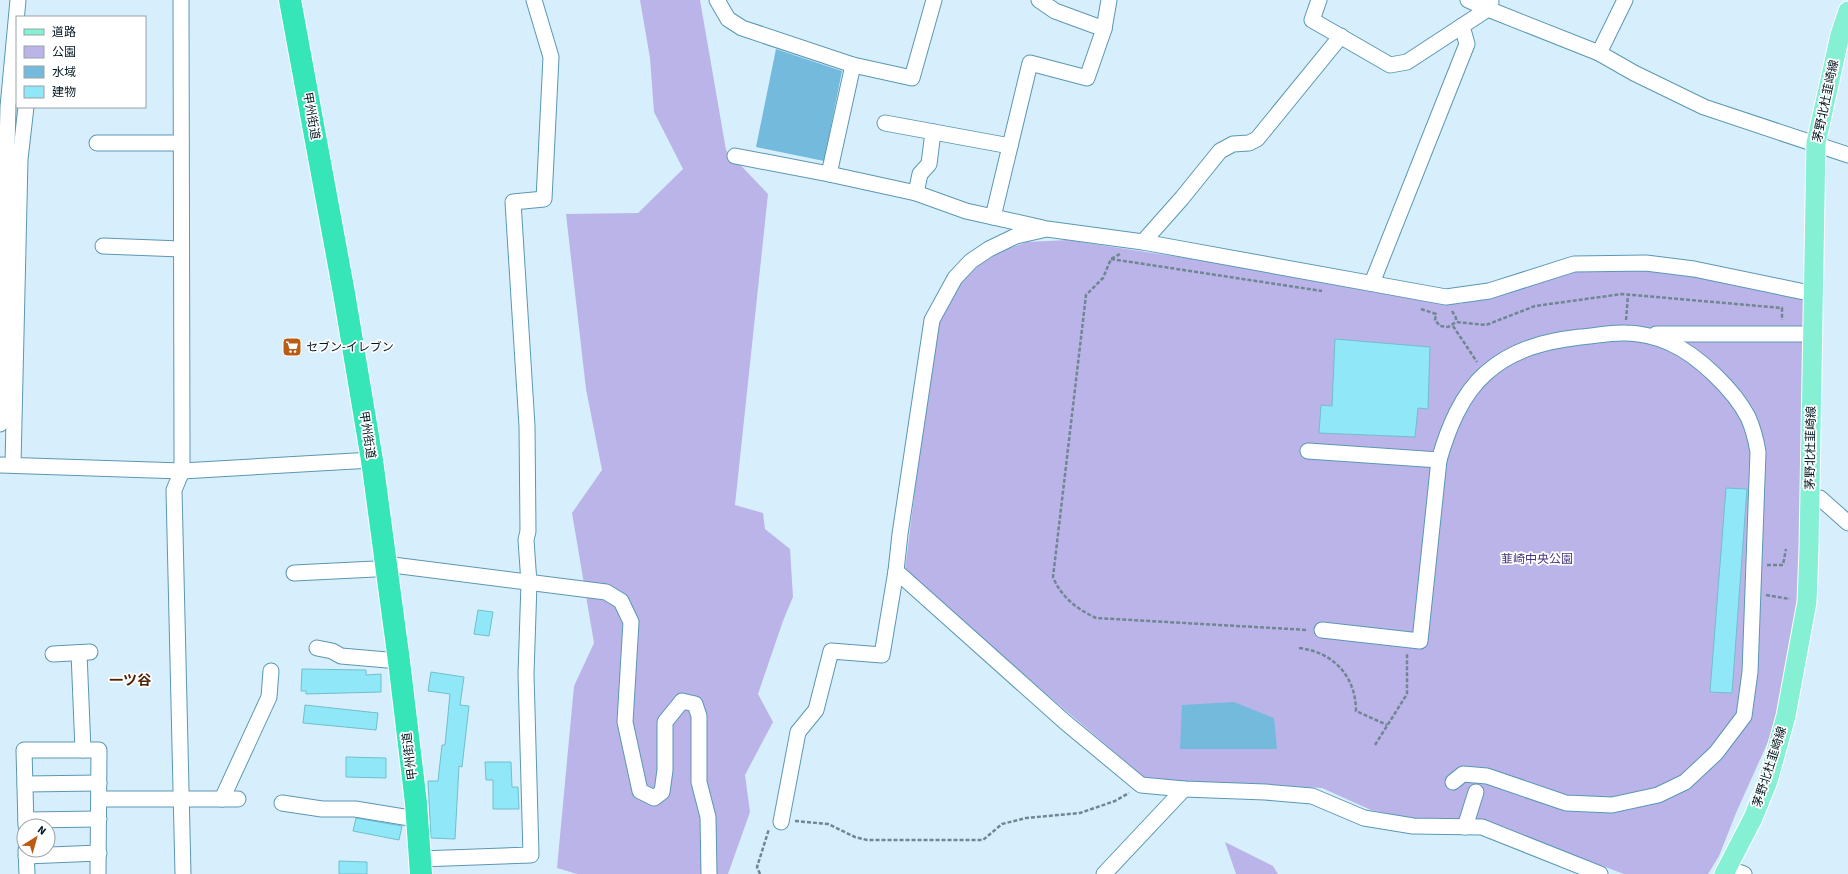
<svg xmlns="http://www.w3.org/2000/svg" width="1848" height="874" font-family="'Source Sans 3','Noto Sans JP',sans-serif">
<rect width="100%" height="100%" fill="#d7effc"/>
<!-- green -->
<g fill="#bbb4e9">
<path d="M640,0H700L726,150L768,194L735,505L763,513L765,529L790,549L793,597L783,621L758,694L773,722L745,775L750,812L728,874H577L557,868L574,686L594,643L572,513L602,470L586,389L566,214L638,213L683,169L654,112L650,58Z"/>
<path d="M1067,240L1199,260L1429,302L1460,304L1573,271L1630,270L1658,272L1696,277L1807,299L1803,594L1781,713L1736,813L1719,856L1708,874H1624L1476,819L1422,821L1371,810L1322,788L1235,783H1187L1145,778L1051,698L905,570L918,465L939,323L960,284L978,266L1002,251L1027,242Z"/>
<path d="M1225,842L1273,866L1278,874H1236Z"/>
</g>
<!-- water -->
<g fill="#74badc">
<path d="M776,49L842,71L824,161L756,147Z"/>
<path d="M1234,702L1274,718L1277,749H1180L1182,705Z"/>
</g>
<!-- building -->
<g fill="#90e7f7" stroke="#72becc">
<path d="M1335,339L1430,347L1428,409L1418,408L1415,437L1319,433L1321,405L1332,406Z"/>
<path d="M1726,488L1747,489L1732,693L1710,692Z"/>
<path d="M478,610L493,612L489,636L474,634Z"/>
<path d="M302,669L366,670V675L381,674V692L306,694V691H301Z"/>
<path d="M431,672L464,677L460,705L469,706L462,767L459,766L455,839L431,838L428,781H438L442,745H445L450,694L428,691Z"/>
<path d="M305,705L378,713L376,730L303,723Z"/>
<path d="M346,757L386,758V778L346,777Z"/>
<path d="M485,762H511L512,787H518L519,809H493V780H486Z"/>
<path d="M356,818L402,826L399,840L353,831Z"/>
<path d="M339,861L367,862V874H339Z"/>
</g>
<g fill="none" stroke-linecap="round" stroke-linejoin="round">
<!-- minor casing -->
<g stroke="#5a97b5" stroke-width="17">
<g id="minor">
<path d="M181,0L182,454V471L174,490L183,874"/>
<path d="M717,0L728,19L742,28L853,65L912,78L934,0"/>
<path d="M1039,0L1055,11L1104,29"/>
<path d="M1319,0L1312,20L1390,65L1407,62L1462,26"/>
<path d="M1468,0L1488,9L1599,53L1634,73L1704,107L1848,155"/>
<path d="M1599,53L1625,0"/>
<path d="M885,123L1010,146"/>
<path d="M97,143H181"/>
<path d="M735,156L829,174L916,193L966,211L1043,228"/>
<path d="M829,174L853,65"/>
<path d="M916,193L920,174L929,164L933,132"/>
<path d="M993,217L1030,63L1087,78L1104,29L1109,0"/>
<path d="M1143,242L1182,198L1220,151L1233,144L1249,143L1257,139L1341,36"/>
<path d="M103,246L181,249"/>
<path d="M1372,283L1467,44L1462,26L1488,9L1491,2"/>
<path d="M1656,334H1813"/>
<path d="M0,424L8,107L18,0"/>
<path d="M1308,451L1439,460C1448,429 1461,395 1486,373C1513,349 1546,341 1580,337C1595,336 1611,332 1626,333C1639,333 1657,337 1670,343C1698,355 1734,390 1748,417C1753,428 1756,440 1758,452L1750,672L1744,716L1716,753L1685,782L1658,795L1612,805L1566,803L1487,776L1463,774L1453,782"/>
<path d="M0,465L182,471L372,460"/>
<path d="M13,465L20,159L26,107"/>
<path d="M1810,498H1820L1848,523"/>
<path d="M294,573L375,569L385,564L606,592L621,601L631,622L625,722L640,791L654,798L662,792L665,770V722L682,701L695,704L699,716V782L708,817L709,874"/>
<path d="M1322,630L1420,641L1439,460"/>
<path d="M317,648L332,651L341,656L399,661"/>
<path d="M79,653L83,750"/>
<path d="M53,654L90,652"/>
<path d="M25,784L99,783"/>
<path d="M99,799H238"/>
<path d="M222,799L269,697L271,671"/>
<path d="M282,803L322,809H355L416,819"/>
<path d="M26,820L99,819"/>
<path d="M781,822L798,732L816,710L831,651L882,655L896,571"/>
<path d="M26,826L24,750H99L98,874"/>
<path d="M1465,827L1476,792"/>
<path d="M26,850L27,874"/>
<path d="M26,856L99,853"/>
<path d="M420,859L531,855L526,674L529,583L526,540L528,531L527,426L513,202L544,199L551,57L534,0"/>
<path d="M1727,868L1744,874"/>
<path d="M1104,874L1184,789"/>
<path d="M1600,874L1482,827L1413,826L1364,818L1312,796L1265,792L1184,789L1141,785L1065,722L896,571L900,534L932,320L955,278L971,261L989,249L1016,236L1047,229L1143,242L1446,297L1489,291L1574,264L1646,263L1694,269L1814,294"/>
</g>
</g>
<!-- major casing -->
<g stroke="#fff" stroke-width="21">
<path id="major" d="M1724,874L1753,818L1768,781L1786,716L1807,602L1809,548L1816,143L1840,35L1848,11"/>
</g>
<!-- highway casing -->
<g stroke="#fff" stroke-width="24">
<path id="highway" d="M290,0L344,293L372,460L399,661L416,803L421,874"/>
</g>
<!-- path -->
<g stroke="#708793" stroke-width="2.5" stroke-dasharray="4 2" stroke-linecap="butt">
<path d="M1120,254L1111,259L1103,278L1086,295L1053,577C1061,597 1077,609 1096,618L1308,630"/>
<path d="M1111,259L1322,291"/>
<path d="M1421,309L1436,314L1435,320L1440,326L1448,327L1456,322L1486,325L1535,306L1622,294L1782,308V320"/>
<path d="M1452,311L1456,318V322"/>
<path d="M1626,320L1628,295"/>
<path d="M1453,326L1477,362"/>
<path d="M1767,565H1783L1786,549"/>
<path d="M1766,595L1790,599"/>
<path d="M1299,648C1334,652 1356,677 1356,711L1387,725"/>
<path d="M1375,745L1407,694V654"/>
<path d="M795,821L828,824L855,837L867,840H983L1002,824L1026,818L1080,813L1115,801L1129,793"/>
<path d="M760,874L757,867L769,829"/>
</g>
<!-- minor -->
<use href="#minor" stroke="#fff" stroke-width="15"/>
<!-- major -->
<use href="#major" stroke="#86f0d5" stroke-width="19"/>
<!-- highway -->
<use href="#highway" stroke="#36e6b9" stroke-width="22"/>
</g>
<!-- icons -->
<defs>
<g id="supermarket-square" transform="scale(1)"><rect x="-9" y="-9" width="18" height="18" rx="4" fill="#bb5c15" stroke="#fff"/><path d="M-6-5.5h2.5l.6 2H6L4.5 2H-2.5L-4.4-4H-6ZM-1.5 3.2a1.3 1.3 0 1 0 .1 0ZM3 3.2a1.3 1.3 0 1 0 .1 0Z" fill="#fff"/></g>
</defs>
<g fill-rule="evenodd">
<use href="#supermarket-square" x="292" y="347"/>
</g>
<g text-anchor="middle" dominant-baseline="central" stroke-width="3.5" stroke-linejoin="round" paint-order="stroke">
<!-- street labels -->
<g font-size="12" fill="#001621" stroke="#fff">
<text transform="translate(1826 101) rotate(-78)">茅野北杜韮崎線</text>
<text transform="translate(311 116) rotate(80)">甲州街道</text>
<text transform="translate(367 435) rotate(81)">甲州街道</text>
<text transform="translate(1811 448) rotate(-89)">茅野北杜韮崎線</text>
<text transform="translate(410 756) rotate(-97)">甲州街道</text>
<text transform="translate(1770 767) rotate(-72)">茅野北杜韮崎線</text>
</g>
<!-- poi labels -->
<g font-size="12" fill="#001621" stroke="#fff" text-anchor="start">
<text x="306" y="347">セブン-イレブン</text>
</g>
<!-- park labels -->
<g font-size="12" fill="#47367e" stroke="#fff">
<text x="1537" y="559">韮崎中央公園</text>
</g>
<!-- quarter labels -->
<g font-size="14" font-weight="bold" fill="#4f2101" stroke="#fff">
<text x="130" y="681">一ツ谷</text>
</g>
</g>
<!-- legend -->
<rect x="16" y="16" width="130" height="92" fill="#ffffff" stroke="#99a2a6"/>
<rect x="24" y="29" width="20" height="6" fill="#86f0d5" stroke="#99a2a6"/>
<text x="52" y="36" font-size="12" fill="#001621">道路</text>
<rect x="24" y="46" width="20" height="12" fill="#bbb4e9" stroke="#99a2a6"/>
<text x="52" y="56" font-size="12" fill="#001621">公園</text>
<rect x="24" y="66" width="20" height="12" fill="#74badc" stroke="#99a2a6"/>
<text x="52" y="76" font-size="12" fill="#001621">水域</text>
<rect x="24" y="86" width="20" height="12" fill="#90e7f7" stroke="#99a2a6"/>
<text x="52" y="96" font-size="12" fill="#001621">建物</text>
<!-- north arrow -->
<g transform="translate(36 838) rotate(37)"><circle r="19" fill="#ffffff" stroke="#99a2a6"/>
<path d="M0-3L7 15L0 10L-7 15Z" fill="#bb5c15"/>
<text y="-6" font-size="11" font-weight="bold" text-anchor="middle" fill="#001621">N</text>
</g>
</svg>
